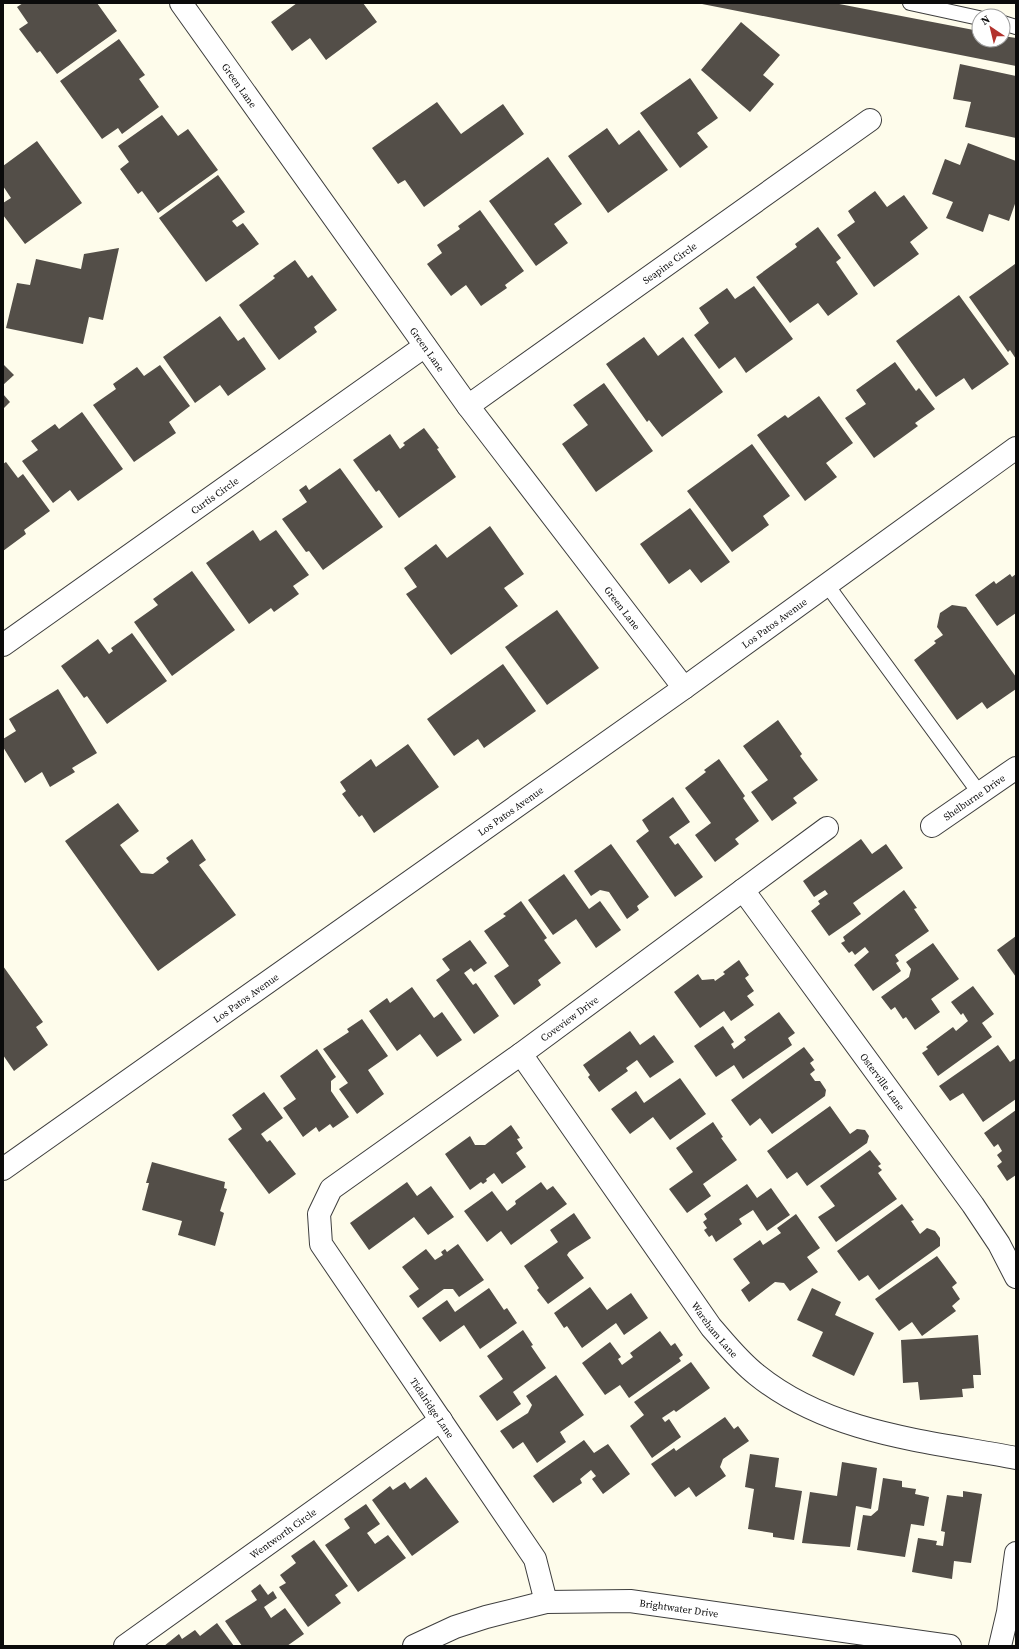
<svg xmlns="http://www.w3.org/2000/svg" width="1019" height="1649" font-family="'Source Serif 4',serif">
<rect width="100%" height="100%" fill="#fefceb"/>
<!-- building -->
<g fill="#534e48">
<path d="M23,3H97L117,31L57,74L40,51L37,53L19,29L28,23L17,7Z"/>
<path d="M297,3H363L377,22L326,60L310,38L292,51L271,22Z"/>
<path d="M697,3H834L979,31V40H1003V36L1016,38V66Z"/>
<path d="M741,22L780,55L763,75L774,84L750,112L701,70Z"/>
<path d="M119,39L145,75L139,79L159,107L122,134L118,128L102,139L60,81Z"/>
<path d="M960,64L1016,76V138L965,127L971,102L953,99Z"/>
<path d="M690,78L718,118L697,133L708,147L680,168L640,113Z"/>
<path d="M437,102L461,134L503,104L524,134L424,207L405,180L398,184L372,148Z"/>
<path d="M162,115L178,136L188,129L218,170L158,213L142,191L138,194L120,169L129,162L118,146Z"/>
<path d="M607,128L619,145L639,130L668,170L608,213L568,156Z"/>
<path d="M37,141L82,203L25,244L3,215V203L11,198L3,186V166Z"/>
<path d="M968,143L1016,161V201L1009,221L989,214L983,232L946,218L953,202L932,194L945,159L960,165Z"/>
<path d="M548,157L582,204L554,224L568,243L536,266L489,201Z"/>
<path d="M218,175L245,212L232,221L237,227L243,223L259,244L206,282L159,218Z"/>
<path d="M875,191L887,207L904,195L928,228L910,242L919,254L874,287L837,235L855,222L848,211Z"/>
<path d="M480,210L524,271L505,285L507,288L481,306L466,285L451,296L427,264L442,253L437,245L460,229L458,226Z"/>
<path d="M818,227L841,258L836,262L858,294L828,316L818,303L790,323L756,277L797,247L795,244Z"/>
<path d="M119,248L103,320L89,317L83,344L6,328L17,283L30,285L36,259L81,269L84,254Z"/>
<path d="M295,260L308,278L312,275L337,310L314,327L317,332L279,360L239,305L275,278L273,276Z"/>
<path d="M1015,264L1016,266V359L1010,350L1008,352L969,297Z"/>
<path d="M754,286L793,339L746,373L735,357L719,369L694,335L709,323L699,308L727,288L735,299Z"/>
<path d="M959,295L1009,364L972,390L964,378L936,397L896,341Z"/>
<path d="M220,316L238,341L244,337L266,369L228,396L220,385L195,403L163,357Z"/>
<path d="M644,337L658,356L683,337L723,392L662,437L649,420L647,422L606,364Z"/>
<path d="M895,362L916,391L919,388L935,409L915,423L918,426L874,458L845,418L866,404L856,390Z"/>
<path d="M3,364L14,375L3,385Z"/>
<path d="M160,365L190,406L169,422L176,433L134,462L93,405L116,389L113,384L137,367L144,376Z"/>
<path d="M604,383L653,451L596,492L562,444L588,425L573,405Z"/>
<path d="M3,394L10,402L3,409Z"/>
<path d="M819,396L853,443L826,463L837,477L805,501L757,435L785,415L788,418Z"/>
<path d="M82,412L123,469L78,501L70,490L53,503L22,461L38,450L31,441L55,424L59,429Z"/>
<path d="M424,428L439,448L437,449L456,477L399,518L379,490L376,492L353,460L390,434L400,449L405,445L403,443Z"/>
<path d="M752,444L790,496L763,516L769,525L732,552L687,491Z"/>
<path d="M6,462L18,478L23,474L50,511L24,530L26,534L3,551V464Z"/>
<path d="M340,468L383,527L323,570L309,551L306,552L282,519L307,502L299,490L306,485L309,490Z"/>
<path d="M690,508L730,562L701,583L690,569L669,584L640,544Z"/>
<path d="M490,526L524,574L504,588L518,606L451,655L406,594L417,587L404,568L436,544L447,558Z"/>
<path d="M253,530L260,541L276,530L309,575L293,586L299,594L274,612L271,608L249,624L206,563Z"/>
<path d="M192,571L235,630L172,676L134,622L158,605L153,599Z"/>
<path d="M1010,574L1012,577L1016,574V613L997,626L975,595L994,581L996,584Z"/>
<path d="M952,605L966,607L1016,677V689L987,709L982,702L957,720L914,660L936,643L934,641L943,635L937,627L940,613Z"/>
<path d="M557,610L599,668L547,705L505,647Z"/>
<path d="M132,633L167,681L107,724L87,696L84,698L61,666L98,639L109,654L113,651L111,648Z"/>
<path d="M503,664L536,711L484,748L478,739L454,756L427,719Z"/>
<path d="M58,689L97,753L72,768L75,772L50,787L42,772L25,783L3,747V739L16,731L9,719Z"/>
<path d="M778,720L802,754L800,756L818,780L793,798L797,803L772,821L751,792L768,780L743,746Z"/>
<path d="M408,744L439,787L374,833L362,815L359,817L342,794L346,791L340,782L371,759L376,767Z"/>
<path d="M719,759L745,796L743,798L759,821L735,839L739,844L715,862L695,835L711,823L685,788L706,772L704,770Z"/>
<path d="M673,797L690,822L669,837L675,845L678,843L703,877L675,897L636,841L649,831L642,820Z"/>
<path d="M118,803L139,831L120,845L141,873L153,874L169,862L166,858L192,839L206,860L199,865L236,915L158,971L65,841Z"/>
<path d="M861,839L872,854L886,844L903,868L853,903L861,914L829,936L811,911L820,904L818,901L828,894L825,890L814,897L803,881Z"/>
<path d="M611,844L649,897L637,906L639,910L627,919L609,892L600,890L591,896L574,871Z"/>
<path d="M564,874L589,909L600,901L621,930L596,948L576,919L553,935L528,900Z"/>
<path d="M904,890L917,908L914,909L929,931L895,955L899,961L896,963L901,971L873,991L854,965L869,952L865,947L855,955L852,951L849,953L841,943L845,941L843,937Z"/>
<path d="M521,901L547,938L544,940L561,963L538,980L541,985L514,1005L494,976L509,966L484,931L506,916L503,914Z"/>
<path d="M1016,936V977L997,950Z"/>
<path d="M470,940L487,963L474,972L471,968L464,973L473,985L476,983L499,1016L474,1034L436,980L450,970L442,959Z"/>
<path d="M933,943L959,979L931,999L940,1012L915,1030L906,1017L903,1019L895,1007L891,1010L881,997L909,977L911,969L906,962Z"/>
<path d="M739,960L749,975L745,978L754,991L747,996L754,1005L731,1021L724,1011L700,1028L674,992L698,974L702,980L714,979L715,981L725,974L723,972Z"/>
<path d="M3,966L43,1022L36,1027L48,1045L14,1071L3,1055Z"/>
<path d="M973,986L994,1014L982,1023L992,1037L938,1076L922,1053L928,1049L926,1047L953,1027L956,1031L968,1021L963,1013L961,1015L951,1002Z"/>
<path d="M412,987L434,1018L442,1012L462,1040L437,1057L420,1034L397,1051L369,1011L387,998L390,1003Z"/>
<path d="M779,1012L795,1033L788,1038L792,1045L743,1079L734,1065L716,1077L694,1046L723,1026L734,1042L731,1044L734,1049L746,1040L744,1037Z"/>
<path d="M362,1019L388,1056L368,1070L384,1094L357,1114L339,1089L348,1083L323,1049L349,1032L347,1029Z"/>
<path d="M630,1031L640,1045L654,1035L674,1062L650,1078L637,1060L626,1068L628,1071L599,1092L588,1077L590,1075L583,1065Z"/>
<path d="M998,1045L1010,1062L1016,1058V1099L983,1122L963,1093L950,1101L939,1086Z"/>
<path d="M804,1047L814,1060L810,1063L815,1070L810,1074L815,1081H820L826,1090L825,1096L772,1134L760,1118L750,1126L731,1100Z"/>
<path d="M317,1049L336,1077L331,1081V1091L349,1117L333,1128L330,1124L319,1132L316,1127L303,1137L283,1108L296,1099L280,1076Z"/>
<path d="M680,1078L706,1114L670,1140L653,1117L630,1134L611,1109L636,1091L644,1103Z"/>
<path d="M264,1092L283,1118L261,1134L267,1142L270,1140L296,1174L269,1194L228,1139L242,1129L232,1115Z"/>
<path d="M830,1106L850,1134L857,1129L865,1130L869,1136L867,1143L807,1186L797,1172L787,1179L767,1151Z"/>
<path d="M1016,1110V1175L1007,1181L997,1166L1002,1162L997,1155L1002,1151L998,1144L994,1147L984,1133Z"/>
<path d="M713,1122L723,1137L721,1138L737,1160L703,1184L711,1196L687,1213L669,1189L693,1172L676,1148Z"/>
<path d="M511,1125L520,1138L517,1139L523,1148L516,1153L526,1167L502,1184L494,1173L486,1179L487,1181L483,1184L481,1182L470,1190L445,1154L470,1136L475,1145H485Z"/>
<path d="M870,1150L881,1164L878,1166L882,1170L878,1173L897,1199L836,1242L818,1217L835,1206L820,1186Z"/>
<path d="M152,1162L225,1182L224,1188L227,1189L220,1211L224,1213L215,1246L178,1235L182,1221L142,1210L149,1183H146Z"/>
<path d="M407,1182L417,1196L431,1186L454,1217L428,1235L414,1217L369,1250L350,1223Z"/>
<path d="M541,1182L547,1190L553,1186L567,1204L511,1245L501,1231L487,1242L464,1211L492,1191L507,1211L516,1204L515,1201Z"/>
<path d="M747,1184L757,1198L771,1188L790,1215L767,1231L753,1210L739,1219L742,1224L716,1242L712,1235L709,1237L704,1230L707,1228L703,1222L707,1219L704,1214Z"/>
<path d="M902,1204L914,1220L911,1221L920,1234L927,1228L935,1231L940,1238V1246L879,1290L868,1275L859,1281L837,1251Z"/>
<path d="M574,1213L591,1238L569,1252L567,1255L584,1278L548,1304L537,1290L539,1288L524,1266L558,1242L550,1230Z"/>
<path d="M796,1214L820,1248L807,1257L818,1272L790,1291L784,1283L775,1282L749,1302L741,1290L750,1283L733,1259L760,1240L763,1245L781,1233L777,1228Z"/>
<path d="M458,1244L484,1280L459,1297L453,1289H444L418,1308L409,1296L419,1289L402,1267L426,1249L435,1260L443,1255L441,1252L445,1249L447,1252Z"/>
<path d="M937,1256L957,1283L952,1287L960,1299L952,1306L956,1311L922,1336L912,1322L899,1331L875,1299Z"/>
<path d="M590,1287L607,1310L631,1293L648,1318L624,1335L616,1323L582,1348L567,1326L564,1328L554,1313Z"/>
<path d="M489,1288L504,1310L507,1308L517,1323L480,1349L464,1325L440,1342L422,1318L447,1300L455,1312Z"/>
<path d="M812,1288L841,1302L835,1315L874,1333L854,1376L812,1356L823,1332L797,1320Z"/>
<path d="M523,1330L533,1345L531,1346L546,1368L513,1392L521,1404L497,1421L479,1396L503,1379L487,1356Z"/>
<path d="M660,1331L671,1346L675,1343L683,1355L679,1358L681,1361L629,1398L620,1385L605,1395L582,1363L610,1342L621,1357L618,1359L622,1365L633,1357L630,1353Z"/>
<path d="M978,1335L981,1375H973L974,1388L962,1389L963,1397L920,1400L918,1382L903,1383L901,1340Z"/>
<path d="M691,1362L710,1388L676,1412L674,1410L662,1418L665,1422L669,1419L681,1437L652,1458L630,1426L644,1415L634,1402Z"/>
<path d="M556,1375L584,1415L560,1432L566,1442L537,1463L523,1442L513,1449L500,1431L528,1413L532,1405L526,1396Z"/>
<path d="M725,1417L734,1429L738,1426L749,1441L723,1459L720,1467L726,1476L696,1497L689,1487L675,1497L651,1464L674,1448L676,1451Z"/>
<path d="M584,1440L594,1453L608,1444L630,1474L603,1494L592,1479L596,1476L591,1470L580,1479L582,1483L553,1503L533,1476Z"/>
<path d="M750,1454L779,1458L775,1487L802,1491L794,1540L773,1537V1533L748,1529L754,1489L745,1487Z"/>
<path d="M842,1462L877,1468L871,1509L856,1506L850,1547L802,1543L810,1492L837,1496Z"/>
<path d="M426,1477L459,1522L412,1556L372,1500L390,1486L393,1490L405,1482L410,1489Z"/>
<path d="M883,1478L902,1481V1487L916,1489L915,1494L929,1497L924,1526L911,1524L905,1557L857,1550L863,1515L871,1516L878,1510Z"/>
<path d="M963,1491L982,1494L971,1563L954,1561L952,1579L912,1572L918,1538L937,1541L936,1545L943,1546L945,1532L941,1531L947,1495L963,1497Z"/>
<path d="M366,1504L380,1524L367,1533L375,1544L388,1535L406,1558L358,1592L325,1545L350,1528L344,1519Z"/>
<path d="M314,1540L348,1586L335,1595L341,1603L308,1627L279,1587L286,1583L280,1575L296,1563L291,1556Z"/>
<path d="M260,1584L268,1595L273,1591L277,1598L264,1607L271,1618L285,1608L304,1634L287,1646H242L225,1621L257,1600L251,1591Z"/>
<path d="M217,1623L234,1646H164L179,1634L182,1639L195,1630L200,1636Z"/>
</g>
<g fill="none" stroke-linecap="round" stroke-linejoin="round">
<!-- lane casing -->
<g stroke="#3e3e3e" stroke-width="16">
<g id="lane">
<path d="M910,3L979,18"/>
<path d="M1003,23L1016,27"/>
<path d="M827,585L980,794"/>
</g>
</g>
<!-- street casing -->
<g stroke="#3e3e3e" stroke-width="24">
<g id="street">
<path id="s1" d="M181,3L468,406L684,688"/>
<path id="s2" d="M468,406L870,120"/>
<path id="s3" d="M3,645L425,346"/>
<path id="s4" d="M932,826L1016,768"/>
<path id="s5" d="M743,890L973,1205L999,1244L1016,1277"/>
<path id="s6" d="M521,1054L711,1327C725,1343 739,1361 757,1375C830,1434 927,1441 1016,1458"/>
<path id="s7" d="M3,1169L684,688L1016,448"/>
<path id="s8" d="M546,1602L535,1559L321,1244L319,1214L331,1189L521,1054L827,828"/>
<path id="s9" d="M125,1646L441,1420"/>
<path id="s10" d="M414,1646L455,1627L486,1617L546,1602L630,1601L950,1646"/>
<path d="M1000,1646L1008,1612L1016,1553"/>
</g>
</g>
<!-- lane -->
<use href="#lane" stroke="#fff" stroke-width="14"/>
<!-- street -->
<use href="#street" stroke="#fff" stroke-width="22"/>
</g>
<g text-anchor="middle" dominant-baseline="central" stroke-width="4" stroke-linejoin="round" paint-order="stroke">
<!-- street labels -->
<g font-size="10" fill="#0b0b0b" stroke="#fff">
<text stroke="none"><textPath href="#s1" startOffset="101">Green Lane</textPath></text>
<text stroke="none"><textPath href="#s2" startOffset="247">Seapine Circle</textPath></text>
<text stroke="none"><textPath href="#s1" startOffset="425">Green Lane</textPath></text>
<text stroke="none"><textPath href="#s3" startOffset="259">Curtis Circle</textPath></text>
<text stroke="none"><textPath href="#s1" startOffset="749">Green Lane</textPath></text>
<text stroke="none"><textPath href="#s7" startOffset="945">Los Patos Avenue</textPath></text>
<text stroke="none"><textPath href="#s4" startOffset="51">Shelburne Drive</textPath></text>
<text stroke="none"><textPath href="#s7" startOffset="621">Los Patos Avenue</textPath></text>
<text stroke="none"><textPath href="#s7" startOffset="297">Los Patos Avenue</textPath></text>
<text stroke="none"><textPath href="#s8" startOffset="776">Coveview Drive</textPath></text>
<text stroke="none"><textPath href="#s5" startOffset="237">Osterville Lane</textPath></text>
<text stroke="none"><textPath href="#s6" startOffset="337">Wareham Lane</textPath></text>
<text transform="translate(432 1408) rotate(56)">Tidalridge Lane</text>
<text stroke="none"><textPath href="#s9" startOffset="194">Wentworth Circle</textPath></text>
<text stroke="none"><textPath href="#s10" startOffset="273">Brightwater Drive</textPath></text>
</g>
</g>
<!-- border -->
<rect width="1019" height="1649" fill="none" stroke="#0b0b0b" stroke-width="8"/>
<!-- north arrow -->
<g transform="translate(991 28) rotate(325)"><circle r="19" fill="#ffffff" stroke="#9d9d9d"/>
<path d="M0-3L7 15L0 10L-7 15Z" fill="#b2322d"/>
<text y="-6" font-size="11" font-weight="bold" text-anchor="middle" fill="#0b0b0b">N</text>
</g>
</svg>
